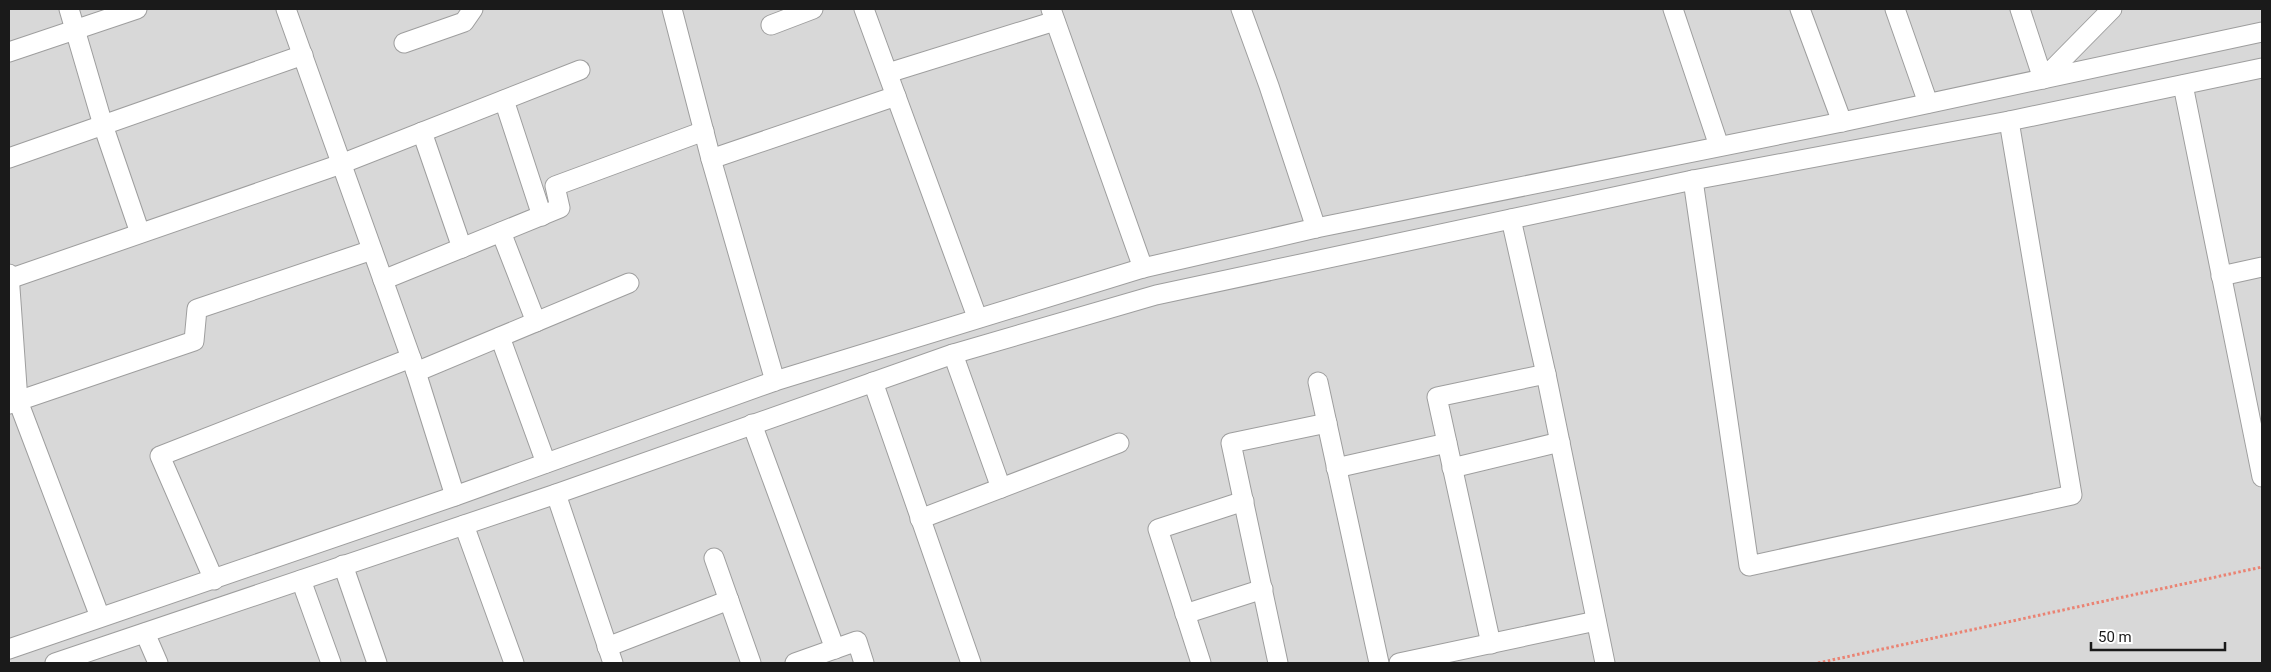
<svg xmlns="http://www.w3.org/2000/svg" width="2271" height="672" font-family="Roboto,sans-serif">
<rect width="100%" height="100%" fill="#ebe8e1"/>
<!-- residential -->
<rect fill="#d8d8d8" x="9" y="9" width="2253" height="654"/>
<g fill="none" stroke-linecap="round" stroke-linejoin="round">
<!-- minor casing -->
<g stroke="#9e9e9e" stroke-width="21">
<g id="minor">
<path d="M69,9L103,125L140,233"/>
<path d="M286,9L416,372L455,496"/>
<path d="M672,9L711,159L775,381"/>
<path d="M864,9L977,317"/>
<path d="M1051,9L1143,268"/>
<path d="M1241,9L1269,86L1316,228"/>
<path d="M1673,9L1719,146"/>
<path d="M1800,9L1842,122"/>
<path d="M1895,9L1928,103"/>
<path d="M2020,9L2043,79L2112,9"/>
<path d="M771,25L813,9"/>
<path d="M404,43L464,22L473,9"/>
<path d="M9,52L137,9"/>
<path d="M888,73L1055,21"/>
<path d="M2183,85L2262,477"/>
<path d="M504,100L542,216"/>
<path d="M422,132L462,248"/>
<path d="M9,158L303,55"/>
<path d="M711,159L896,96"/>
<path d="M1693,180L1749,566L2072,495L2009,121"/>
<path d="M1511,219L1546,374L1605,663"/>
<path d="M501,232L536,322"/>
<path d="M9,274L18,401L100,617"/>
<path d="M2221,276L2262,267"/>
<path d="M9,279L341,164L580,70"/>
<path d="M383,280L560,208L555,186L704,131"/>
<path d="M500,337L546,463"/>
<path d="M953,354L1001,488"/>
<path d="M416,372L629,283"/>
<path d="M873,382L971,663"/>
<path d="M1318,382L1379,663"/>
<path d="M9,404L194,341L197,309L372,250"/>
<path d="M752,424L835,649"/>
<path d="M1336,468L1447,443"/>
<path d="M1452,468L1560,442"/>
<path d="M556,494L613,663"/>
<path d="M920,519L1119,443"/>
<path d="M464,525L514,663"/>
<path d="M714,558L751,663"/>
<path d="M343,565L377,663"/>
<path d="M214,580L160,456L411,358"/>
<path d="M301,580L331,663"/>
<path d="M1185,614L1263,589"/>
<path d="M145,633L158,663"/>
<path d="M1491,644L1437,397L1546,374"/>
<path d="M607,647L729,600"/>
<path d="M9,649L455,496L775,381L1143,268L1316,228L1842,122L2262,32"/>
<path d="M55,663L556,494L953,354L1156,295L1693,180L2009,121L2262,68"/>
<path d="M795,663L857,641L864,663"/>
<path d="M1201,663L1158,529L1244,501"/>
<path d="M1278,663L1231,443L1327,423"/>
<path d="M1399,663L1596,621"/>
</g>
</g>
<!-- path -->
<path stroke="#ea8373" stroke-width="3" stroke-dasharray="2.5 2.5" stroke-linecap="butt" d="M1818,663L2262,567"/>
<!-- minor -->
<use href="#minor" stroke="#fff" stroke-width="19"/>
</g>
<!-- border -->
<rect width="2271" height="672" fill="none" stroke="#1a1a1a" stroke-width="20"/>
<!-- scale -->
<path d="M2091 642v8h134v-8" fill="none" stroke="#1a1a1a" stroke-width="2.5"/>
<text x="2098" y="642" font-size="15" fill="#1a1a1a" stroke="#ffffff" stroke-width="4" paint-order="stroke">50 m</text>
</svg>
